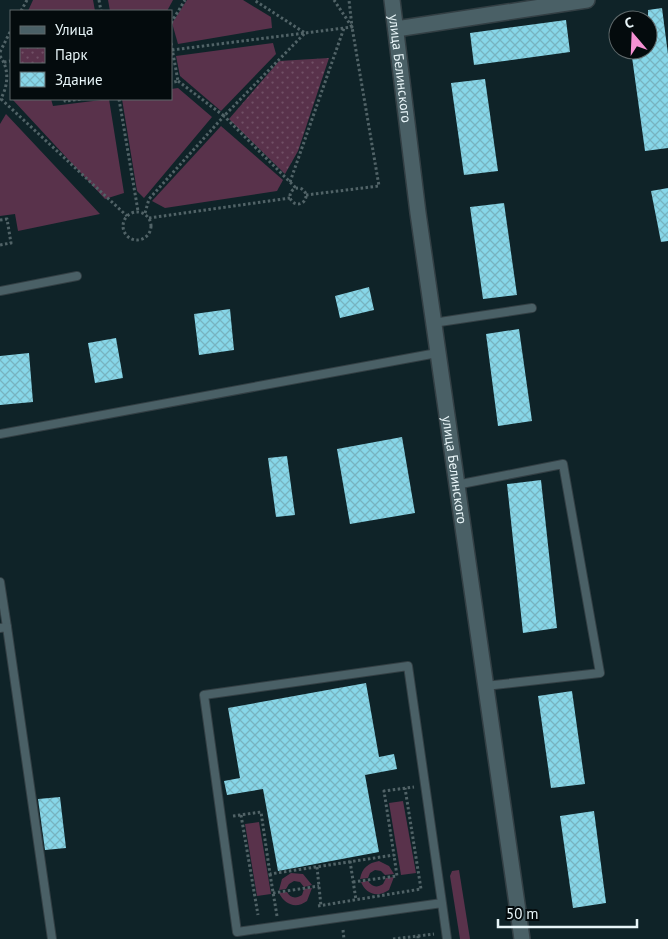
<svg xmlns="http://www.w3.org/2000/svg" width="668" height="939" font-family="'PT Sans',sans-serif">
<defs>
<pattern id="park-dots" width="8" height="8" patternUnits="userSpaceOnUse" patternTransform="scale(1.25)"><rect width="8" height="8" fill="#59324b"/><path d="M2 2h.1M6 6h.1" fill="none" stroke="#715066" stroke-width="1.8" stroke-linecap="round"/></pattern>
<pattern id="building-cross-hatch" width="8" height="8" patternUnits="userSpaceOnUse" patternTransform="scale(1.25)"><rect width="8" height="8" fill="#87d6e8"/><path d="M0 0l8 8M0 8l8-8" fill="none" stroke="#77b3c0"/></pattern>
</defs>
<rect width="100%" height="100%" fill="#0f2328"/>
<!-- grass -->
<g fill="#59324b">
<path d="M33,0H93L95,11H28Z"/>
<path d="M108,0H173L167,11H110Z"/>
<path d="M187,0H243L271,17L272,28L178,44L172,23Z"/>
<path d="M273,43L276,54L221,111L180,76L176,56Z"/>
<path d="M178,88L212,117L144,198L137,191L122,99H171V89Z"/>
<path d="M21,99H51L53,106L109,99L124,193L105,199L13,100Z"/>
<path d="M6,114L100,214L18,231L15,214L0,216V124Z"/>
<path d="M221,126L283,180L277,191L165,208L152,201Z"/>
<path d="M403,801L416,873L401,875L389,803Z"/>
<path d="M259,822L271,894L257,896L245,824Z"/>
<path d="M379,861L389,866L394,874L385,875L381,871L375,870L370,873L368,878L360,879C362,868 368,863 379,861Z"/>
<path d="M459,870L470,939H460L450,876L452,871Z"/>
<path d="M291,873L303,874L312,885L304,887L300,882L294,881L289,884L286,889L279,890L282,879Z"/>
<path d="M394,877L389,890C377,898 366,894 361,882L368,881C372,887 377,888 383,884L386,878Z"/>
<path d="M312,888L307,901C296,909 285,905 279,893L287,892C290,898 296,899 302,895L304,889Z"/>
</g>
<!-- park -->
<path fill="url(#park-dots)" d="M329,58L298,151L285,174L229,119L279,61Z"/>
<!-- building -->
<g fill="url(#building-cross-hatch)">
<path d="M662,8L668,54V148L645,151L631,50H648V10Z"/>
<path d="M566,20L570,52L474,65L470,33Z"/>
<path d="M485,79L498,171L464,175L451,83Z"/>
<path d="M668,188V241L661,242L651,191Z"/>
<path d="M504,203L517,295L483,299L470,207Z"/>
<path d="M369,287L374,310L340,318L335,296Z"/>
<path d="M230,309L234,350L199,355L194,314Z"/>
<path d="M519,329L532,421L498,426L486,334Z"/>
<path d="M116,338L123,378L95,383L88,343Z"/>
<path d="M29,353L33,402L0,405V356Z"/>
<path d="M402,437L415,513L350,524L337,449Z"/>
<path d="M287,456L295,515L276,517L268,458Z"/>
<path d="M541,480L557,628L523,633L507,484Z"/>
<path d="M366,683L379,757L394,754L397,769L365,775L379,852L278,871L263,789L227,795L224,781L240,778L228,708Z"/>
<path d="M572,691L585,784L551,788L538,696Z"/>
<path d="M60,797L66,848L45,850L38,799Z"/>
<path d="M594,811L606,903L573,908L560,816Z"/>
</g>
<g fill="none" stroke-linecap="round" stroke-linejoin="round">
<!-- service casing -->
<g stroke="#333f44" stroke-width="10">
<g id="service">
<path d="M0,291L77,276"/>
<path d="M433,323L532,308"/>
<path d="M0,434L437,353"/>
<path d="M456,485L563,464L600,673L485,686"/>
<path d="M0,582L7,627"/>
<path d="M0,628L7,627L52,939"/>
<path d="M442,903L237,932L204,695L408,666L442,903L447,939"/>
</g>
</g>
<!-- minor casing -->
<g stroke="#333f44" stroke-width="18">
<g id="minor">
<path id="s1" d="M392,0L418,213L522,939"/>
<path d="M396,29L587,0"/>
</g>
</g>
<!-- path -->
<g stroke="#516367" stroke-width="3" stroke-dasharray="2.5 2.5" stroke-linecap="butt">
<path d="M99,0L101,11"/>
<path d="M21,11L27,0"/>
<path d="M171,23L185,0"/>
<path d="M171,43L178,81L171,83"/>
<path d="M172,50L352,27L349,0"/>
<path d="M0,52L11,30"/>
<path d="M0,56C10,70 8,87 0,100"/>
<path d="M4,62L11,61"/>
<path d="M178,81L224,116L305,33L254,0"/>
<path d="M1,99L127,216"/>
<path d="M65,99V101L83,99"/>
<path d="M119,99L138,211"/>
<path d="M290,182L344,28"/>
<circle cx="298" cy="196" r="8"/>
<path d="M306,195L379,186L352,27L334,0"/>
<circle cx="137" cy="226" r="14"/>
<path d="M145,213L149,199L224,116L296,188"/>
<path d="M149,218L290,198"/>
<path d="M0,220L7,219L11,243L0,245"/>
<path d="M241,815L258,915"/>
<path d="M233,816L261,812L270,874L394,855L384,791L414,787"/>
<path d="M350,861L356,900"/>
<path d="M317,867L321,906"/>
<path d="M270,874L277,916"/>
<path d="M353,882L397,876L394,855"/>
<path d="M273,893L319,886"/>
<path d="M318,906L421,889L405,788"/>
<path d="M343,930L344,939"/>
<path d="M418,936L434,934"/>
<path d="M393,939L418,936V939"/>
</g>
<!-- service -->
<use href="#service" stroke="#4a6066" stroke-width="8"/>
<!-- minor -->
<use href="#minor" stroke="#4a6066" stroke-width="15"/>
</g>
<g text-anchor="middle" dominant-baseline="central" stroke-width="5" stroke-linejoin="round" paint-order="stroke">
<!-- street labels -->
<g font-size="14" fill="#e8f5f8" stroke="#040b0d">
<text stroke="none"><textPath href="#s1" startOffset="69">улица Белинского</textPath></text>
<text stroke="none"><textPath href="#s1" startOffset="474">улица Белинского</textPath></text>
</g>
</g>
<!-- legend -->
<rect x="10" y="10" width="162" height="90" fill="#040b0d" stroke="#5f696b"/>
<rect x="20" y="26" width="25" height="8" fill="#4a6066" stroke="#5f696b"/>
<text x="55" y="35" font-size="15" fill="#e8f5f8">Улица</text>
<rect x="20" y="48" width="25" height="15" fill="url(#park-dots)" stroke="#5f696b"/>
<text x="55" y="60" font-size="15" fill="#e8f5f8">Парк</text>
<rect x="20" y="72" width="25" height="15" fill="url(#building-cross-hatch)" stroke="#5f696b"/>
<text x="55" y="85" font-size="15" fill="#e8f5f8">Здание</text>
<!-- north arrow -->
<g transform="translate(633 35) rotate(341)"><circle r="24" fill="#040b0d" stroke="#5f696b"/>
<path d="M0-4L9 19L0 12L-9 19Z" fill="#f591d3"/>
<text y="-8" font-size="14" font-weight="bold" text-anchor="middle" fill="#e8f5f8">С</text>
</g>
<!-- scale -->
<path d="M498 919v8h139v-8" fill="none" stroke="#e8f5f8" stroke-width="2.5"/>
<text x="506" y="919" font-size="15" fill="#e8f5f8" stroke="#040b0d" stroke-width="4" paint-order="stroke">50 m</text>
</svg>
